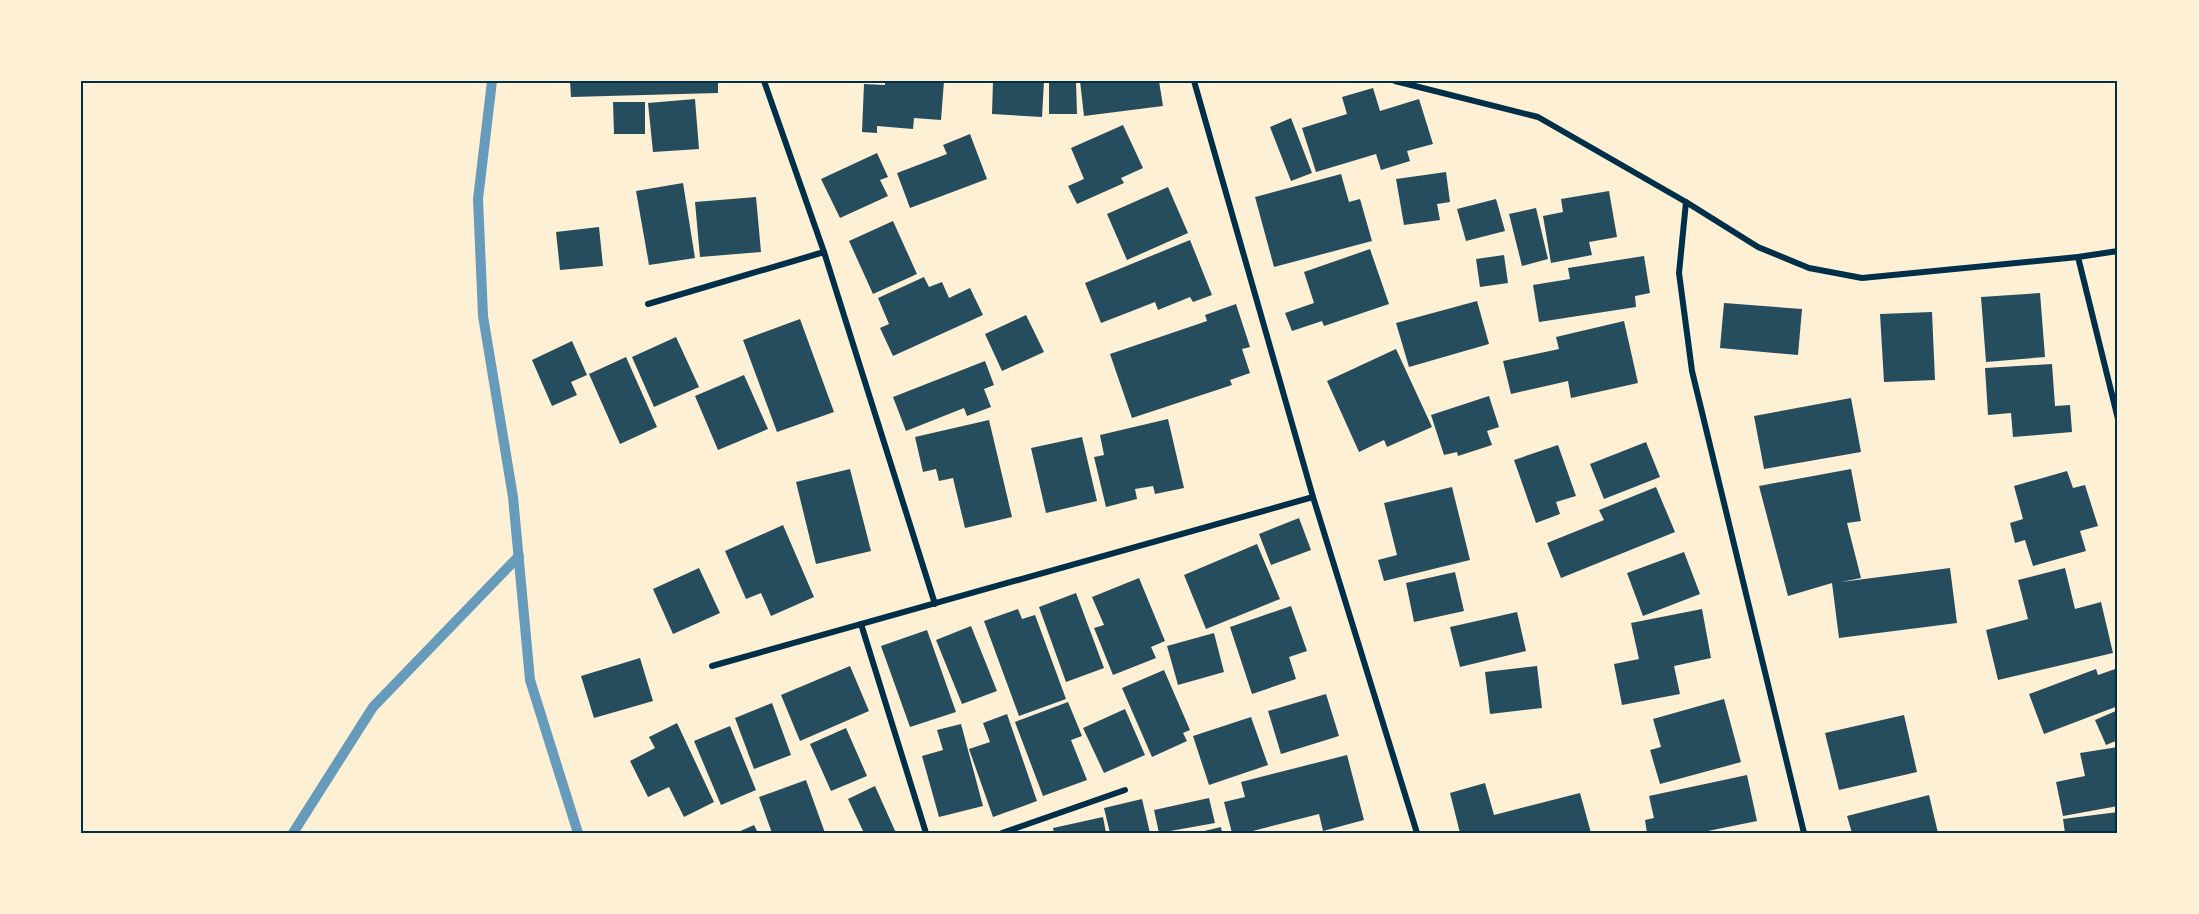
<svg xmlns="http://www.w3.org/2000/svg" width="2199" height="914" font-family="'Noto Serif',serif">
<rect width="100%" height="100%" fill="#fdf0d5"/>
<g fill="none" stroke-linecap="round" stroke-linejoin="round">
<!-- stream -->
<g stroke="#669bbc" stroke-width="10">
<path d="M492,81L478,199L483,316L513,497L530,680L578,833"/>
<path d="M293,833L373,707L519,556"/>
</g>
</g>
<!-- building -->
<g fill="#264d5e">
<path d="M570,81H718V93L571,97Z"/>
<path d="M885,81H944L941,120L914,118L913,129L877,126V133L862,132L864,84L885,85Z"/>
<path d="M993,81H1044L1042,117L992,114Z"/>
<path d="M1049,81H1076L1077,114H1049Z"/>
<path d="M1080,81H1159L1163,106L1084,116Z"/>
<path d="M1373,88L1380,111L1419,99L1433,144L1407,151L1410,161L1381,170L1376,154L1316,172L1302,128L1347,114L1342,97Z"/>
<path d="M695,99L699,149L653,152L648,103Z"/>
<path d="M613,102H645V134H614Z"/>
<path d="M1291,118L1312,173L1291,181L1270,127Z"/>
<path d="M1123,125L1143,168L1121,178L1124,183L1077,204L1068,186L1084,179L1071,148Z"/>
<path d="M970,134L987,179L910,208L897,173L947,154L943,145Z"/>
<path d="M877,153L888,177L880,180L888,196L840,218L821,179Z"/>
<path d="M1446,172L1450,202L1437,204L1440,220L1404,225L1396,179Z"/>
<path d="M1341,174L1349,202L1360,199L1372,241L1274,267L1255,197Z"/>
<path d="M683,183L695,258L649,265L636,191Z"/>
<path d="M1168,187L1188,233L1127,260L1107,214Z"/>
<path d="M1609,191L1617,237L1589,242L1592,255L1551,263L1543,216L1563,212L1561,199Z"/>
<path d="M756,197L761,252L700,257L695,202Z"/>
<path d="M1496,199L1505,231L1466,241L1457,209Z"/>
<path d="M1536,208L1548,259L1522,266L1509,214Z"/>
<path d="M893,221L917,274L873,294L849,241Z"/>
<path d="M599,227L603,266L560,270L556,232Z"/>
<path d="M1190,240L1212,295L1193,302L1190,297L1158,310L1155,302L1101,323L1085,283Z"/>
<path d="M1370,249L1389,304L1324,326L1322,321L1292,331L1285,313L1314,303L1304,272Z"/>
<path d="M1504,255L1508,283L1480,287L1476,259Z"/>
<path d="M1644,256L1650,293L1635,296L1636,307L1539,322L1533,285L1570,279L1568,268Z"/>
<path d="M924,277L929,287L942,282L949,298L970,288L983,315L893,356L880,328L889,324L878,298Z"/>
<path d="M2040,293L2045,357L1986,362L1981,297Z"/>
<path d="M1477,301L1489,344L1409,367L1396,323Z"/>
<path d="M1724,303L1802,309L1798,355L1720,348Z"/>
<path d="M1236,304L1250,347L1242,349L1250,373L1230,380L1232,385L1132,418L1110,354L1207,321L1205,315Z"/>
<path d="M1932,312L1935,380L1884,382L1880,314Z"/>
<path d="M1026,315L1044,352L1002,371L985,334Z"/>
<path d="M800,319L834,412L777,432L743,340Z"/>
<path d="M1624,321L1638,383L1571,398L1568,381L1511,394L1503,361L1559,349L1556,337Z"/>
<path d="M676,337L699,387L654,407L632,357Z"/>
<path d="M572,341L587,375L571,382L577,395L552,406L532,360Z"/>
<path d="M1396,349L1432,427L1387,447L1384,440L1359,452L1327,381Z"/>
<path d="M626,357L657,427L620,444L589,374Z"/>
<path d="M985,361L994,385L984,389L991,407L967,416L964,408L906,431L893,397Z"/>
<path d="M2052,364L2055,406L2070,405L2072,432L2013,437L2011,413L1988,415L1985,368Z"/>
<path d="M744,375L768,429L718,450L695,396Z"/>
<path d="M1489,396L1499,427L1487,431L1492,445L1458,456L1457,452L1444,455L1431,415Z"/>
<path d="M1851,398L1861,452L1764,469L1754,416Z"/>
<path d="M1168,419L1184,488L1155,494L1153,486L1135,489L1137,499L1106,507L1094,457L1104,455L1100,435Z"/>
<path d="M989,420L1012,517L965,528L953,478L939,481L936,469L923,472L915,437Z"/>
<path d="M1082,437L1097,501L1046,513L1031,448Z"/>
<path d="M1646,442L1660,477L1604,499L1590,464Z"/>
<path d="M1558,445L1576,496L1556,502L1560,514L1536,523L1514,460Z"/>
<path d="M850,469L871,551L816,564L796,482Z"/>
<path d="M1851,469L1861,521L1847,523L1861,578L1841,582L1950,568L1957,623L1839,638L1832,583L1788,596L1759,486Z"/>
<path d="M2067,471L2073,488L2085,485L2098,526L2080,531L2086,551L2033,566L2025,540L2015,543L2010,523L2023,519L2014,486Z"/>
<path d="M1452,487L1470,560L1384,581L1378,560L1397,555L1384,503Z"/>
<path d="M1656,487L1675,532L1561,578L1547,543L1604,520L1599,510Z"/>
<path d="M1299,518L1311,550L1271,565L1259,534Z"/>
<path d="M783,525L814,597L771,616L761,593L746,599L725,551Z"/>
<path d="M1257,544L1280,599L1206,629L1184,575Z"/>
<path d="M1684,552L1700,594L1643,616L1627,573Z"/>
<path d="M699,568L720,613L673,634L653,589Z"/>
<path d="M2065,568L2075,609L2101,602L2113,653L1998,680L1986,630L2028,619L2018,580Z"/>
<path d="M1455,572L1464,611L1414,622L1406,583Z"/>
<path d="M1139,578L1165,641L1151,647L1156,658L1113,675L1094,628L1104,625L1092,597Z"/>
<path d="M1076,593L1104,668L1066,682L1039,607Z"/>
<path d="M1291,606L1307,651L1289,657L1296,679L1252,694L1230,627Z"/>
<path d="M1018,609L1022,619L1035,615L1066,699L1019,716L984,621Z"/>
<path d="M1702,609L1711,658L1674,666L1680,694L1622,705L1614,664L1639,659L1631,623Z"/>
<path d="M1517,612L1526,651L1460,667L1450,627Z"/>
<path d="M971,626L997,691L962,704L936,640Z"/>
<path d="M927,630L956,712L910,727L881,646Z"/>
<path d="M1214,633L1224,672L1178,685L1167,646Z"/>
<path d="M640,658L653,701L594,718L581,676Z"/>
<path d="M850,666L869,711L800,741L781,695Z"/>
<path d="M1537,666L1542,708L1490,714L1485,672Z"/>
<path d="M2118,668V706L2044,734L2029,694L2096,669L2098,675Z"/>
<path d="M1164,670L1190,730L1183,733L1187,741L1152,757L1122,688Z"/>
<path d="M1326,694L1339,736L1281,754L1268,711Z"/>
<path d="M1724,699L1741,762L1660,784L1650,750L1661,747L1653,719Z"/>
<path d="M1068,702L1082,736L1071,740L1087,780L1043,796L1015,722Z"/>
<path d="M772,703L791,755L754,769L735,718Z"/>
<path d="M1125,709L1145,755L1104,773L1083,728Z"/>
<path d="M2118,710V740L2106,745L2095,720Z"/>
<path d="M1007,714L1037,801L993,817L969,749L990,742L983,723Z"/>
<path d="M1904,715L1917,772L1839,790L1825,733Z"/>
<path d="M1251,717L1268,765L1209,785L1193,736Z"/>
<path d="M677,723L714,802L684,817L669,787L648,797L630,761L655,748L649,737Z"/>
<path d="M961,724L983,806L939,817L922,756L943,750L937,730Z"/>
<path d="M730,726L756,790L721,805L694,741Z"/>
<path d="M846,728L867,776L831,791L810,744Z"/>
<path d="M2118,747V806L2063,816L2056,782L2085,776L2080,753Z"/>
<path d="M1347,755L1364,820L1323,831L1319,814L1245,833H1232L1224,802L1245,797L1241,782Z"/>
<path d="M1747,775L1757,821L1698,833H1647L1645,820L1654,818L1649,796Z"/>
<path d="M806,780L825,833H772L759,797Z"/>
<path d="M1485,783L1494,815L1580,793L1591,833H1460L1450,793Z"/>
<path d="M875,786L896,833H864L848,799Z"/>
<path d="M1929,795L1938,833H1852L1847,816Z"/>
<path d="M1209,798L1215,823L1159,833L1154,810Z"/>
<path d="M1142,799L1150,833H1110L1104,808Z"/>
<path d="M2118,812V833H2065L2063,819Z"/>
<path d="M1103,817L1106,833H1054L1053,828Z"/>
<path d="M754,825L758,833H736Z"/>
<path d="M1221,827L1222,833H1200V832Z"/>
</g>
<g fill="none" stroke-linecap="round" stroke-linejoin="round">
<!-- minor -->
<g stroke="#003049" stroke-width="6">
<path d="M764,81L824,252L935,604"/>
<path d="M1194,81L1313,497L1417,833"/>
<path d="M1395,81L1538,117L1686,202"/>
<path d="M2078,257L2118,419"/>
<path d="M648,304L824,252"/>
<path d="M861,624L926,833"/>
<path d="M712,666L1313,497"/>
<path d="M1002,833L1125,790"/>
<path d="M1804,833L1692,371L1679,273L1686,202L1758,247L1809,268L1862,278L2078,257L2118,251"/>
</g>
</g>
<!-- border -->
<rect width="2199" height="914" fill="none" stroke="#fdf0d5" stroke-width="165"/>
<rect x="82" y="82" width="2034" height="750" fill="none" stroke="#003049" stroke-width="2"/>
</svg>
